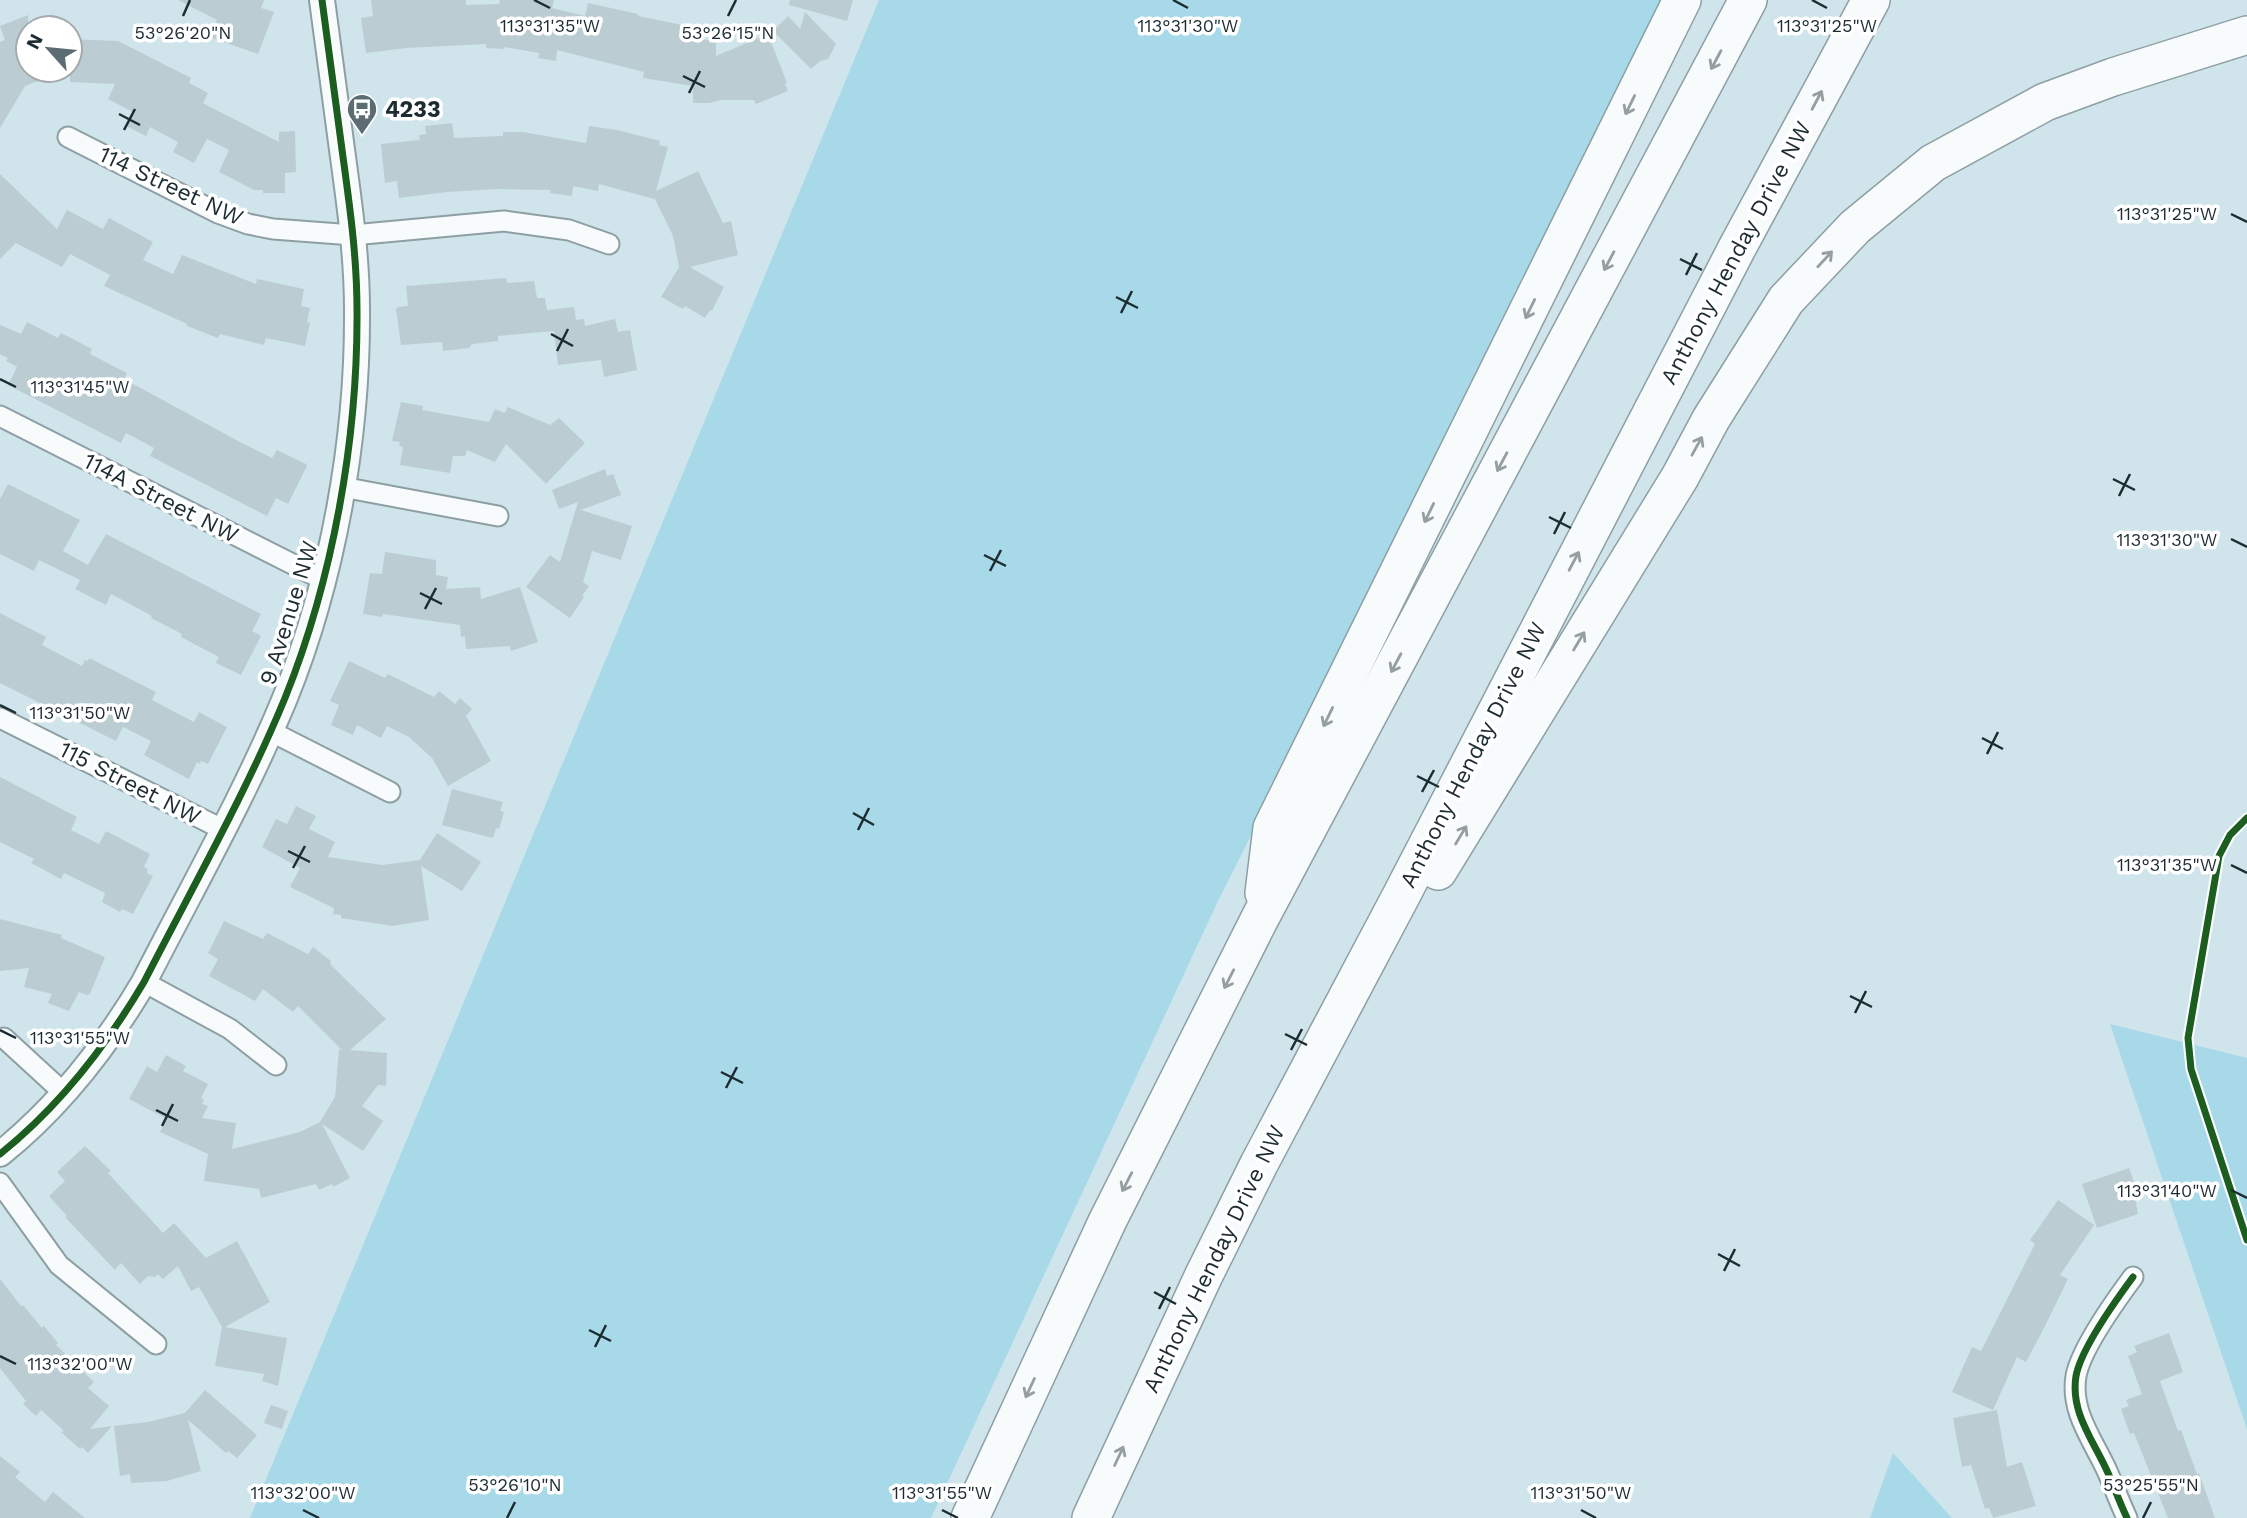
<svg xmlns="http://www.w3.org/2000/svg" width="2247" height="1518" font-family="'Work Sans',sans-serif">
<rect width="100%" height="100%" fill="#cfe5eb"/>
<!-- green -->
<g fill="#a7d9e8">
<path d="M879,0H1667L1423,495L1218,901L931,1518H250Z"/>
<path d="M2110,1024L2247,1058V1429Z"/>
<path d="M1893,1453L1952,1518H1870Z"/>
</g>
<!-- building -->
<g fill="#bbcdd2">
<path d="M178,0H264L261,8L274,12L258,54L209,37L217,20Z"/>
<path d="M371,0H466V5L499,4L500,0H554L552,8L585,16L588,3L638,14V16L687,26L684,39L716,40V56L768,34L787,83L785,84L788,91L756,104L754,100H721L709,103H693V86L643,78L644,72L557,50L556,61L538,58L539,53L505,47L504,49L486,48V44L406,48L366,53L361,18L373,16Z"/>
<path d="M790,0H853L847,21L789,5Z"/>
<path d="M805,12L836,44L828,59L820,61L811,69L773,31L788,16L800,29Z"/>
<path d="M28,15V70H62V72L25,86L0,128V42L5,40L0,26Z"/>
<path d="M70,39L118,41L191,78L189,83L208,93L203,103L220,112L279,142V132L295,131L296,172L285,173V193H263V190H254L219,172L229,150L207,139L194,163L173,152L178,142L150,127L146,136L126,126L133,112L108,99L115,84L70,82Z"/>
<path d="M452,123L454,138L503,136V132H523L586,143L589,126L617,130L660,141L659,145L668,147L656,191L698,171L723,223L731,221L738,255L690,267L724,287L712,311L710,310L705,318L685,306L683,309L661,297L679,267L673,236L654,197V199L599,184L598,191L573,186L572,196L550,193V190L497,189L447,192L399,198L397,181L385,183L381,144L420,140L419,135L426,134L425,126Z"/>
<path d="M0,174L57,229L67,210L103,229L109,218L153,242L143,260L173,274L182,255L256,284L257,279L304,289L301,306L310,308L307,322L310,323L305,346L266,338L264,345L220,334L218,338L187,326V324L104,286L110,275L70,254L62,267L16,243L0,259Z"/>
<path d="M506,278L507,283L534,281L537,298H545L547,310L574,307L576,320L584,319L585,326L615,319L618,332L630,330L637,370L604,377L601,360L558,365L554,331L498,336V341L472,344L469,348L443,351L442,342L401,345L396,309L398,307L408,306L406,286Z"/>
<path d="M27,322L58,338L61,333L92,349L90,354L127,373L124,379L240,442L272,458L277,450L306,464L307,466L288,504L276,498L267,516L150,456L154,448L126,433L121,443L8,385L17,367L6,361L8,358L0,354V325L21,334Z"/>
<path d="M401,402L423,406L422,410L489,422L495,409L505,413L508,407L550,425L559,418L585,443L546,484L506,444L495,462L467,450L465,456H453L450,473L400,465L403,447L399,446L400,442L392,441Z"/>
<path d="M605,469L607,476L613,474L621,495L581,510L632,526L621,560L592,551L583,582L589,586L582,596L584,597L570,618L526,587L550,555L560,562L578,502L559,509L552,490Z"/>
<path d="M8,484L80,520L63,551L88,565L106,534L261,614L252,631L261,636L241,675L216,663L219,657L181,637L182,634L151,618L152,616L111,594L106,605L75,589L80,580L39,560L34,571L0,554V499Z"/>
<path d="M385,552L436,560V575L448,577L446,589L480,587L481,599L520,587L538,642L511,651L510,646L466,649L465,636L461,637L460,625L383,614L382,617L363,614L370,573L382,574Z"/>
<path d="M0,613L46,637L42,645L82,666L85,660L88,661L89,658L156,692L152,700L194,722L199,712L227,727L208,764L201,761L200,764L197,762L189,779L144,755L151,741L123,727L116,741L0,683Z"/>
<path d="M349,661L385,678L388,674L434,697L439,691L455,704L460,698L472,709L466,716L491,761L448,786L432,758L409,737L387,726L381,738L357,725L353,735L331,725L339,705L330,701Z"/>
<path d="M0,777L77,817L71,830L99,844L106,831L150,854L144,867L148,869L147,873L153,876L133,914L122,909L120,912L102,902L105,893L64,873L61,879L31,863L34,859L0,842Z"/>
<path d="M452,789L503,802L500,811L504,812L499,829L496,828L493,838L442,825Z"/>
<path d="M296,806L316,816L309,829L335,842L328,857L382,865L420,860L437,833L481,862L462,891L421,866L429,920L393,926L341,918V915L333,914L334,908L290,887L300,868L262,847L276,819L287,824Z"/>
<path d="M0,919L62,935L61,938L105,957L90,994L87,995L79,992L69,1011L48,1003L52,994L24,987L29,968L0,971Z"/>
<path d="M224,921L263,939L267,933L308,954L313,947L331,961L330,964L386,1019L350,1050L387,1053L386,1086L378,1085L362,1106L383,1121L363,1151L322,1124L350,1178L333,1187L332,1184L319,1190L316,1184L261,1198L259,1189L204,1181L208,1154L160,1132L167,1119L129,1099L147,1066L157,1072L166,1055L186,1066L183,1071L208,1084L201,1098L204,1100L202,1104L208,1106L202,1118L236,1123L232,1149L300,1132L320,1122L335,1097L339,1049L342,1050L298,1006L293,1012L263,989L255,1001L209,976L218,959L208,953Z"/>
<path d="M85,1146L111,1171L108,1173L163,1233L174,1223L206,1258L237,1241L270,1302L225,1327L287,1338L278,1386L262,1381L264,1374L215,1366L222,1327L199,1287L191,1291L178,1266L163,1279L158,1274L155,1277L148,1276L140,1284L121,1263L115,1270L65,1217L67,1216L49,1196L65,1181L57,1172Z"/>
<path d="M2129,1168L2139,1196L2135,1197L2138,1214L2097,1228L2082,1184Z"/>
<path d="M2058,1200L2094,1225L2060,1275L2068,1279L2045,1326L2026,1362L2017,1357L1993,1410L1952,1392L1972,1347L1981,1351L2035,1244L2030,1240Z"/>
<path d="M0,1279L21,1306L23,1305L42,1328L44,1326L58,1343L56,1345L94,1382L88,1388L109,1406L90,1429L112,1426L88,1453L82,1447L80,1449L61,1432L64,1431L41,1410L36,1416L23,1404L26,1401L0,1368Z"/>
<path d="M2169,1333L2183,1372L2160,1381L2178,1431L2181,1430L2197,1474L2199,1473L2215,1518H2168L2134,1433L2130,1434L2121,1409L2129,1406L2126,1400L2142,1394L2128,1356L2137,1352L2134,1346Z"/>
<path d="M205,1390L257,1435L237,1458L228,1451L226,1453L188,1420L201,1471L167,1481L131,1483L130,1474L120,1476L114,1426L148,1422L185,1413Z"/>
<path d="M271,1405L288,1411L282,1429L264,1423Z"/>
<path d="M1997,1410L2007,1467L2022,1462L2036,1506L1993,1518L1989,1508L1985,1509L1971,1465L1962,1467L1953,1418Z"/>
<path d="M0,1456L20,1472L15,1477L45,1502L53,1492L85,1518H0Z"/>
</g>
<g fill="none" stroke-linecap="round" stroke-linejoin="round">
<!-- minor casing -->
<g stroke="#8e9fa4" stroke-width="23">
<g id="minor">
<path d="M68,137L218,213L248,224L273,229L353,235L504,221L569,230L609,244"/>
<path d="M0,416L322,579"/>
<path d="M342,487L498,516"/>
<path d="M0,718L222,829"/>
<path d="M270,731L390,792"/>
<path d="M144,982L230,1029L276,1065"/>
<path d="M4,1038L65,1094"/>
<path d="M0,1183L59,1265L156,1344"/>
<path d="M2127,1518C2120,1503 2114,1487 2108,1473C2094,1441 2070,1413 2076,1376C2081,1349 2116,1300 2133,1277"/>
</g>
</g>
<!-- tertiary casing -->
<g stroke="#8e9fa4" stroke-width="28">
<path id="tertiary" d="M0,1154C60,1106 105,1048 144,982C192,888 245,795 285,698C333,579 358,438 357,310C357,258 350,208 343,157C336,105 329,52 322,0"/>
</g>
<!-- motorway casing -->
<g stroke="#8e9fa4" stroke-width="40">
<g id="motorway">
<path d="M1438,871L1680,477L1711,419L1786,300L1855,227L1933,163L2045,102L2113,77L2247,35"/>
<path d="M1264,893L1272,828L1682,0"/>
<path d="M970,1518L1107,1222L1260,918L1748,0"/>
<path d="M1091,1518L1203,1277L1259,1164L1401,896L1737,248L1871,0"/>
</g>
</g>
<!-- minor -->
<use href="#minor" stroke="#f8fbfc" stroke-width="19"/>
<!-- tertiary -->
<use href="#tertiary" stroke="#f8fbfc" stroke-width="24"/>
<!-- motorway -->
<use href="#motorway" stroke="#f8fbfc" stroke-width="37"/>
<!-- cycleway casing -->
<g stroke="#fff" stroke-width="11">
<g id="cycleway">
<path d="M2247,818L2230,835L2219,856L2188,1038L2191,1069L2247,1240"/>
<path d="M0,1154C60,1106 105,1048 144,982C192,888 245,795 285,698C333,579 358,438 357,310C357,258 350,208 343,157C336,105 329,52 322,0"/>
<path d="M2127,1518C2120,1503 2114,1487 2108,1473C2094,1441 2070,1413 2076,1376C2081,1349 2116,1300 2133,1277"/>
</g>
</g>
<!-- cycleway -->
<use href="#cycleway" stroke="#1b5e20" stroke-width="7"/>
</g>
<!-- one-way arrows -->
<defs><path id="oneway-shaft" d="M-6 0H5M1.5-3L5.5 0L1.5 3" fill="none" stroke-width="1.6" stroke-linecap="round" stroke-linejoin="round" transform="scale(1.75)"/></defs>
<g stroke="#959ea1">
<use href="#oneway-shaft" transform="translate(1716 60) rotate(118)"/>
<use href="#oneway-shaft" transform="translate(1817 100) rotate(-62)"/>
<use href="#oneway-shaft" transform="translate(1630 105) rotate(116)"/>
<use href="#oneway-shaft" transform="translate(1825 259) rotate(-47)"/>
<use href="#oneway-shaft" transform="translate(1609 261) rotate(118)"/>
<use href="#oneway-shaft" transform="translate(1530 309) rotate(116)"/>
<use href="#oneway-shaft" transform="translate(1697 446) rotate(-61)"/>
<use href="#oneway-shaft" transform="translate(1502 462) rotate(118)"/>
<use href="#oneway-shaft" transform="translate(1429 513) rotate(116)"/>
<use href="#oneway-shaft" transform="translate(1574 561) rotate(-62)"/>
<use href="#oneway-shaft" transform="translate(1579 641) rotate(-59)"/>
<use href="#oneway-shaft" transform="translate(1396 663) rotate(118)"/>
<use href="#oneway-shaft" transform="translate(1328 717) rotate(116)"/>
<use href="#oneway-shaft" transform="translate(1461 835) rotate(-59)"/>
<use href="#oneway-shaft" transform="translate(1229 979) rotate(117)"/>
<use href="#oneway-shaft" transform="translate(1127 1182) rotate(117)"/>
<use href="#oneway-shaft" transform="translate(1030 1388) rotate(115)"/>
<use href="#oneway-shaft" transform="translate(1119 1456) rotate(-65)"/>
</g>
<!-- ticks -->
<path fill="none" stroke="#1c2c31" stroke-width="2.5" d="M534,0L550,8M1173,0L1188,8M1812,0L1827,8M183,16L190,0M728,16L736,0M683,76L705,87M689,93L700,71M119,114L140,125M124,130L135,109M2231,214L2247,222M1680,259L1702,270M1686,275L1697,253M1116,297L1138,308M1121,313L1132,291M551,334L573,346M557,351L568,329M0,379L16,387M2113,479L2135,490M2119,496L2130,474M1549,517L1571,528M1554,534L1565,512M2231,539L2247,547M984,555L1006,566M990,571L1001,550M420,593L442,604M425,609L436,588M0,705L16,713M1982,738L2003,749M1987,754L1998,732M1417,776L1439,787M1422,792L1434,770M853,813L874,825M858,830L869,808M288,851L310,862M2231,865L2247,873M293,868L305,846M1850,996L1872,1007M1855,1013L1866,991M0,1030L16,1038M1285,1034L1307,1045M1291,1050L1302,1029M721,1072L743,1083M726,1088L737,1067M156,1110L178,1121M162,1126L173,1104M2231,1190L2247,1198M1718,1254L1740,1266M1724,1271L1735,1249M1154,1292L1176,1304M1159,1309L1170,1287M589,1330L611,1341M595,1347L606,1325M0,1356L16,1364M303,1510L319,1518M942,1510L958,1518M1581,1510L1596,1518M507,1518L515,1502M2143,1518L2151,1502"/>
<!-- icons -->
<defs>
<g id="bus-pin" transform="scale(1.575)"><path d="M0 17L-7.5 6A9.5 9.5 0 1 1 7.5 6Z" fill="#5b6d72" stroke="#fff"/><path d="M-5-6H5V4H4V6H2V4H-2V6H-4V4H-5ZM-3.5-4V0h7V-4ZM-3.5 1.2v1.5H-2V1.2ZM2 1.2v1.5H3.5V1.2Z" fill="#fff"/></g>
</defs>
<g fill-rule="evenodd">
<use href="#bus-pin" x="362" y="109"/>
</g>
<g text-anchor="middle" dominant-baseline="central" stroke-width="7" stroke-linejoin="round" paint-order="stroke">
<!-- poi labels -->
<g font-size="23" font-weight="bold" fill="#1c2c31" stroke="#fff" text-anchor="start">
<text x="385" y="109">4233</text>
</g>
<!-- street labels -->
<g font-size="23" fill="#1c2c31" stroke="#fff">
<text transform="translate(171 186) rotate(25)">114 Street NW</text>
<text transform="translate(1736 253) rotate(-62)">Anthony Henday Drive NW</text>
<text transform="translate(161 498) rotate(27)">114A Street NW</text>
<text transform="translate(289 613) rotate(-73)">9 Avenue NW</text>
<text transform="translate(1473 755) rotate(-63)">Anthony Henday Drive NW</text>
<text transform="translate(130 783) rotate(27)">115 Street NW</text>
<text transform="translate(1214 1259) rotate(-64)">Anthony Henday Drive NW</text>
</g>
</g>
<g font-size="18" text-anchor="middle" fill="#1c2c31" stroke="#fff" stroke-width="7" stroke-linejoin="round" paint-order="stroke">
<text x="550" y="32">113°31'35"W</text>
<text x="1827" y="32">113°31'25"W</text>
<text x="1188" y="32">113°31'30"W</text>
<text x="183" y="39">53°26'20"N</text>
<text x="728" y="39">53°26'15"N</text>
<text x="2167" y="220">113°31'25"W</text>
<text x="80" y="393">113°31'45"W</text>
<text x="2167" y="546">113°31'30"W</text>
<text x="80" y="719">113°31'50"W</text>
<text x="2167" y="871">113°31'35"W</text>
<text x="80" y="1044">113°31'55"W</text>
<text x="2167" y="1197">113°31'40"W</text>
<text x="80" y="1370">113°32'00"W</text>
<text x="515" y="1491">53°26'10"N</text>
<text x="2151" y="1491">53°25'55"N</text>
<text x="303" y="1499">113°32'00"W</text>
<text x="942" y="1499">113°31'55"W</text>
<text x="1581" y="1499">113°31'50"W</text>
</g>
<!-- north arrow -->
<g transform="translate(49 49) rotate(297)"><circle r="33" fill="#ffffff" stroke="#a4abad" stroke-width="2"/>
<path d="M0-5L12 26L0 18L-12 26Z" fill="#5b6d72"/>
<text y="-10" font-size="19" font-weight="bold" text-anchor="middle" fill="#1c2c31">N</text>
</g>
</svg>
